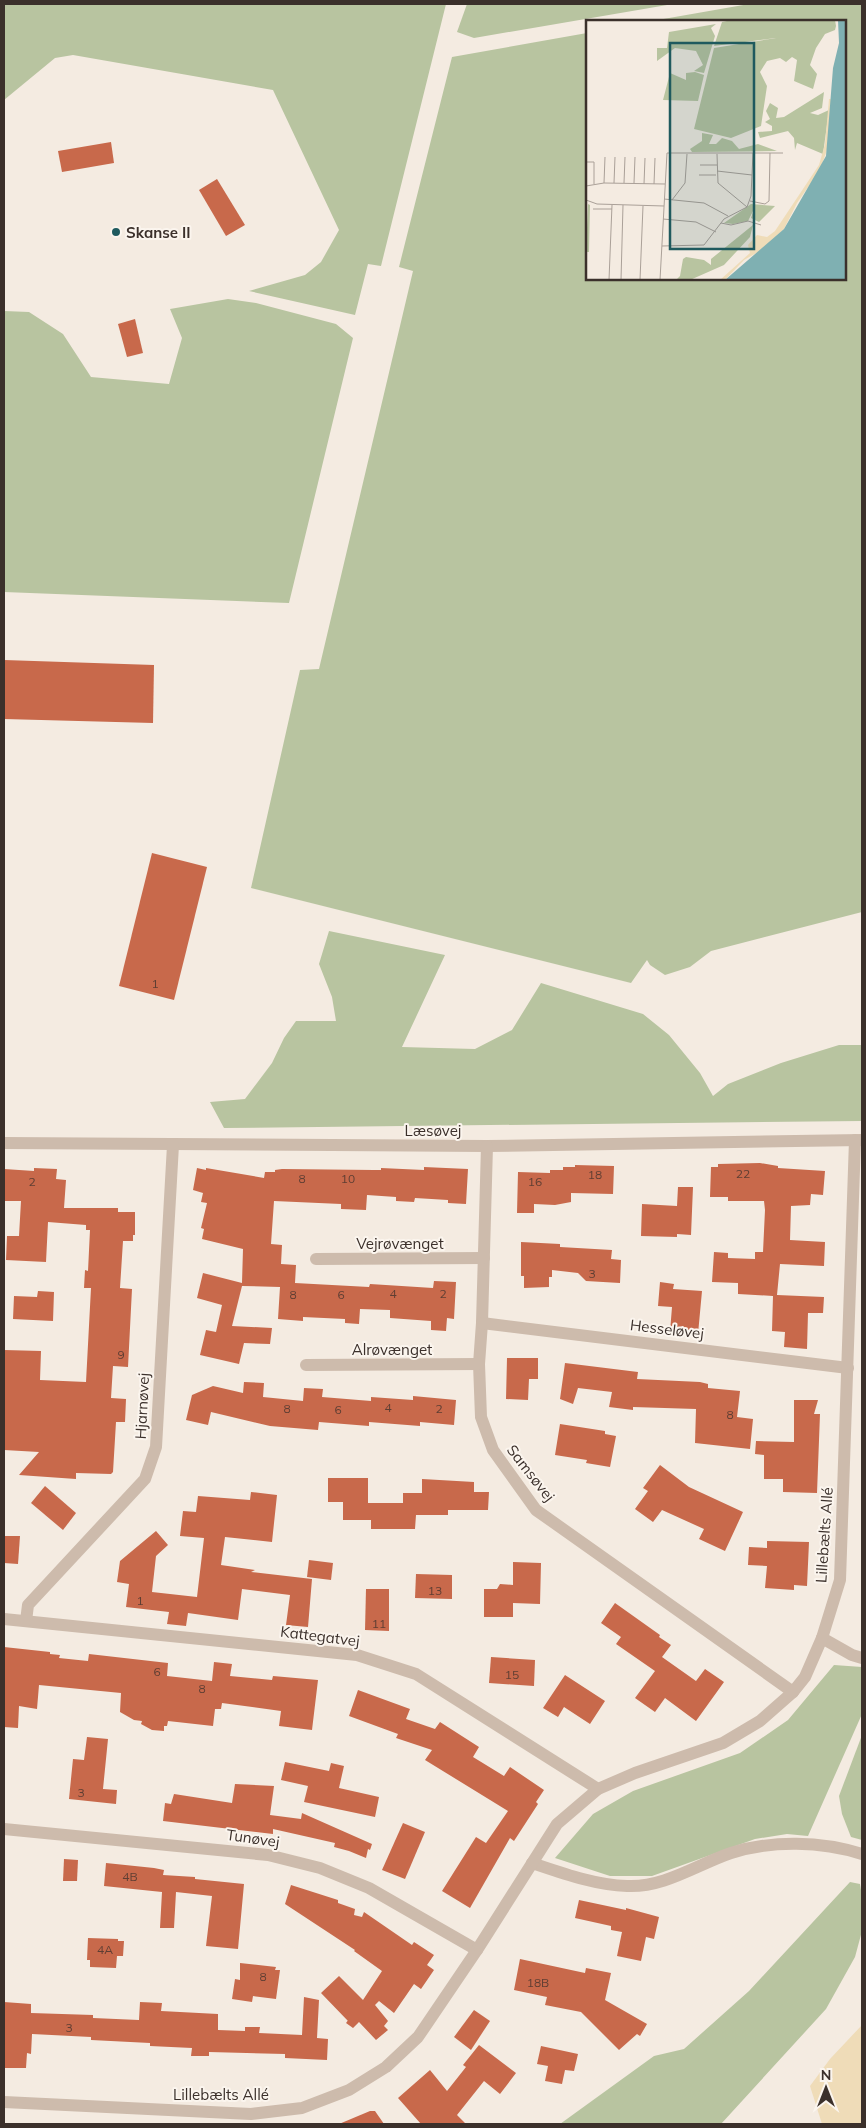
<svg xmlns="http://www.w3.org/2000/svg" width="866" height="2128" font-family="Mulish,sans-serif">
<rect width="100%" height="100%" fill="#f4ebe1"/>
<!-- green -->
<g fill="#b8c4a0">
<path d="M4,4H446L381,266L368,264L355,315L249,291L305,275L321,262L339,230L273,90L73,55L55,58L4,100Z"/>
<path d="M467,4H673L474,38L457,32Z"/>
<path d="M749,4H862V912L711,951L690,967L665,975L650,965L647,960L631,983L251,888L300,670L319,669L413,271L399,267L452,57L587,33V279H845V21H652Z"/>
<path d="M228,299L256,303L336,324L353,338L289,603L4,592V311L29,312L63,334L91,377L169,384L182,338L170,309Z"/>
<path d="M329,931L445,955L402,1047L475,1049L512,1030L541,983L643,1014L669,1035L700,1073L713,1096L728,1084L781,1063L839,1045H862V1121L224,1128L210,1102L245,1099L272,1063L284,1038L296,1021H336L332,997L319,964Z"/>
<path d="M834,1665L862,1667V1714L808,1836L787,1834L755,1839L652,1876H610L555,1858L593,1814L633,1791L740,1753L788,1720Z"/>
<path d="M862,1735V1840L851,1837L842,1814L839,1796Z"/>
<path d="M850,1882L860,1884L862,1896V1931L855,1957L826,2009L721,2124H560L654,2056L684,2049L749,1991Z"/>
</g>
<!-- sand -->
<path fill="#efdcb8" d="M862,2025V2124H822L810,2086L830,2059Z"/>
<!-- building -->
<g fill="#c8694b">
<path d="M111,142L114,163L62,172L58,151Z"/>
<path d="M217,179L245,225L226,236L199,190Z"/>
<path d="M135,319L143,353L127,357L118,324Z"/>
<path d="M4,660L154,665L153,723L4,719Z"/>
<path d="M152,853L207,867L174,1000L119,986Z"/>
<path d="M760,1163L778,1166V1168L825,1171L823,1195L811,1194L810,1205L791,1206L790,1240L825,1242L824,1266L780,1264L777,1295L824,1297L823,1313H808L807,1349L784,1347L785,1332L772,1331L773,1296L738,1294V1283L712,1282L714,1252L728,1253V1258L755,1259V1252H763L765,1210L764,1201H728V1197H710L711,1167H718V1164Z"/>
<path d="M575,1165L614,1166L613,1194L571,1193V1202L555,1205L534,1204V1213H517L518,1172L550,1173V1170H563V1167H575Z"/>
<path d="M424,1167L468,1169L466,1204L448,1203V1200L415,1198L414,1202L396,1201V1197L367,1195L366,1210L341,1209V1204L274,1201L271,1244L282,1245L281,1264L296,1265L295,1283L369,1287L370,1284L433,1288L434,1281L456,1282L454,1319L447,1318L446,1331L431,1330V1321L390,1318V1310L360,1309L359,1324L345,1323V1319L303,1317V1321L278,1319L280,1287L242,1286L232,1326L272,1328L270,1344L244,1343L239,1364L200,1355L206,1330L216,1332L222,1305L197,1298L203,1273L242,1283L243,1249L202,1239L204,1229L201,1228L207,1203L201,1202L203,1193L193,1190L197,1168L206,1170V1168L264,1178L265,1172H275V1170L282,1169L374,1170H381V1168L424,1170Z"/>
<path d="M34,1168L57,1169L56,1179L66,1180L64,1208H118V1212H135V1235H133V1241H123L120,1288L132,1289L128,1367L113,1366L111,1398L126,1399L125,1422H116L113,1472L111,1474L76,1473V1479L19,1475L39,1452L4,1450V1350L41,1351L40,1380L86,1382L91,1288H84L85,1270L88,1271L90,1230H86V1225L48,1222L46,1262L6,1260L7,1236H19L21,1201H4V1169L34,1171Z"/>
<path d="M678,1187H693L691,1235L677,1234V1237L641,1236L642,1204L677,1206Z"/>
<path d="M521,1242L560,1244V1247L612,1250L611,1259L621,1260L620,1283L586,1281L578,1273L552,1270V1277H549V1287L524,1288V1276H521Z"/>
<path d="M660,1282L674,1284L673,1289L702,1291L698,1334L670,1332L672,1307L658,1306Z"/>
<path d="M38,1291L54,1292L53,1321L13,1319L14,1296L37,1297Z"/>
<path d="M507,1358H538V1379H529L528,1400L506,1399Z"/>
<path d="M565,1363L638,1372L637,1379L700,1382L708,1384V1388L740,1391L737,1417L753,1419L750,1449L695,1443L696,1409L633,1407V1410L609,1407L612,1392L578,1388L573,1404L560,1399Z"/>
<path d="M244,1382L264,1383L263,1397L303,1401L304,1388L323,1389L322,1397L371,1401V1397L413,1400V1396L456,1400L454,1425L420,1422V1426L369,1422V1426L319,1422L318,1430L270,1426L211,1412L208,1425L186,1420L192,1395L213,1386L243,1393Z"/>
<path d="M794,1400H818L814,1414H820L817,1493L783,1492V1479H764V1455L755,1454L756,1441L794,1442Z"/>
<path d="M560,1424L605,1431V1434L616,1436L610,1467L586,1463L587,1460L555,1455Z"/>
<path d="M660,1465L689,1487L743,1512L725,1551L699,1539L704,1529L662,1510L653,1522L635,1509L648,1491L643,1488Z"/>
<path d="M328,1478H368V1503H403V1493H422V1479L474,1482V1492H489L488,1510H448V1515H416L415,1529H371V1520H343V1502H328Z"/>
<path d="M45,1486L76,1513L63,1530L31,1503Z"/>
<path d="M251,1492L277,1495L272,1542L225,1537L221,1565L255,1570L251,1572L312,1579L308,1627L286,1625L290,1595L242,1589L238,1620L188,1613L186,1626L167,1624L169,1612L126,1607L129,1584L117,1582L120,1561L156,1531L168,1545L156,1556L152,1592L197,1597L204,1538L180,1536L183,1511L196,1512L198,1496L250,1500Z"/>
<path d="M4,1536H20L18,1564L4,1563Z"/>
<path d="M767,1541L809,1542L807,1586L794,1585V1590L765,1588L767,1566L748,1565L749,1547L767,1548Z"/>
<path d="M309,1560L333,1563L331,1580L307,1577Z"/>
<path d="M513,1562L541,1563L540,1604L513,1603V1617H484V1589H497L500,1584L513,1585Z"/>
<path d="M416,1574L452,1575V1599L415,1598Z"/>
<path d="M366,1589H389V1631L365,1630Z"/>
<path d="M615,1603L660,1635L659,1637L671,1645L662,1657L696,1681L705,1669L724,1682L696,1721L665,1698L655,1712L635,1698L655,1671L616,1644L621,1637L601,1623Z"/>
<path d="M4,1647L50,1652V1654L60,1655L59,1658L88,1661L89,1654L168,1663L167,1676L212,1681L214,1662L232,1664L230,1676L272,1680L273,1676L318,1680L312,1730L279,1726L281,1711L222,1703L221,1709H215L213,1726L168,1721L167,1726H164V1731L152,1730L141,1724L142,1721L134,1720L120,1712L121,1693L39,1685L37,1709L19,1706L18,1728L4,1727Z"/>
<path d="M491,1657L535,1660L534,1686L489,1683Z"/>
<path d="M565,1675L605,1701L590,1724L564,1707L558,1717L543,1708Z"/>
<path d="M358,1690L410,1709L406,1719L435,1729L440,1722L479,1747L473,1757L504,1776L510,1767L544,1790L536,1802L538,1804L514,1841L510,1838L470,1908L442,1891L476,1837L486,1843L508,1811L425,1760L432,1750L396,1738L398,1734L349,1716Z"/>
<path d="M87,1737L108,1739L103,1789L117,1790L116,1804L69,1799L73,1759L84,1760Z"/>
<path d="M285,1762L329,1771L331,1763L344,1766L339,1788L379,1797L375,1817L304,1802L308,1786L281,1780Z"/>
<path d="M235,1784L274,1786L270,1815L301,1819L302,1813L372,1844L370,1850L368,1849L366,1858L349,1851L334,1847L335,1843L273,1829V1834L163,1821L165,1803L171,1804L174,1794L232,1803Z"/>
<path d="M403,1823L425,1832L405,1879L382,1870Z"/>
<path d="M64,1859L78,1860L77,1881H63Z"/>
<path d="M106,1863L154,1868L164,1870L163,1875L195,1877V1879L244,1884L238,1949L206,1946L212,1896L176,1892L174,1928H160L162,1892L104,1886Z"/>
<path d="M291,1885L338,1900V1903L355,1909L354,1915L362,1917L364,1912L412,1945L414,1942L434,1955L427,1965L434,1970L421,1989L414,1984L394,2013L379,2001L375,2005L388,2021L384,2026L388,2030L376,2040L359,2022L353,2028L346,2023L349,2019L348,2021L321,1993L339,1976L363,2000L382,1971L354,1951L355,1950L285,1904Z"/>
<path d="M579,1900L626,1910V1908L659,1917L654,1939L646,1937L641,1961L617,1956L622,1932L611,1930V1926L575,1918Z"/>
<path d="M88,1938L118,1939V1941H124L123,1956H117L116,1968L90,1967V1960H87Z"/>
<path d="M520,1959L585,1973L586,1968L611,1973L605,2000L647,2024L640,2036L637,2034L619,2050L581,2012L545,2005L547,1997L514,1990Z"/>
<path d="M240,1963L276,1967L275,1970H280L276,1999L253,1996L252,2002L232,1999L235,1979L240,1980Z"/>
<path d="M304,1997L319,2000L317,2038L328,2039L327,2060L285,2058V2054L209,2052V2056H191L192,2048L150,2046V2043L91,2040V2037L32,2034L31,2054L27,2053L26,2068H4V2002L31,2004V2013L93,2015V2018L139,2020L140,2002L162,2003L161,2011L218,2014V2030L245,2031V2027H260L259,2033L302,2035Z"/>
<path d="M474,2010L490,2021L471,2050L454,2037Z"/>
<path d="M479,2045L516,2073L500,2094L484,2081L457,2115L466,2124H421L398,2098L430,2070L447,2091L466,2067L463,2065Z"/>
<path d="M541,2046L578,2054L574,2071L565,2070L562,2084L545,2081L548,2066L537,2064Z"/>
<path d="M370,2111H375L384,2124H339Z"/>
</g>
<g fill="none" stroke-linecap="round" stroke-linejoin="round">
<!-- minor -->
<g stroke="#cdbbac" stroke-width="12">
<path d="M4,1143L487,1146L862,1140"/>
<path d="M487,1146L482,1323L479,1364L481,1417L493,1450L536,1510L793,1692"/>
<path d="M316,1259L484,1258"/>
<path d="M482,1323L848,1368"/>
<path d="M306,1365L479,1364"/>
<path d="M4,1619L357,1655L416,1674L598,1789"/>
<path d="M26,1621L28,1605L145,1479L156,1447L173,1145"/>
<path d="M822,1638L852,1655L862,1658"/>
<path d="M4,1829L268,1855L320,1868L369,1888L477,1950"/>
<path d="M532,1863C562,1873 595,1885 627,1886C664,1888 698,1864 731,1853C772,1840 821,1841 862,1854"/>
<path d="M4,2102L251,2114L302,2108L349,2090L386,2067L418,2037L477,1950L557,1824L598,1789L635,1773L723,1743L760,1721L793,1692L805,1677L822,1638L840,1580L855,1140"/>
</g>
</g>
<!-- markers -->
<circle fill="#1f5a5e" stroke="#fbf5ee" stroke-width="2" cx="116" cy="232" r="5"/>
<g text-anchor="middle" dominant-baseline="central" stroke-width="4" stroke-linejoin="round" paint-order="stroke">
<!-- number labels -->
<g font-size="12" fill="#5e3e33">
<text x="155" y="983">1</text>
<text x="743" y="1173">22</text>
<text x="595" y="1174">18</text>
<text x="302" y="1178">8</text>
<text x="348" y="1178">10</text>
<text x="32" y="1181">2</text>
<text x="535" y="1181">16</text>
<text x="592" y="1273">3</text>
<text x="393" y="1293">4</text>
<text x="443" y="1293">2</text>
<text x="293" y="1294">8</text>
<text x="341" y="1294">6</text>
<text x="121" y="1354">9</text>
<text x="388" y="1407">4</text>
<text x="287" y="1408">8</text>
<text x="439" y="1408">2</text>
<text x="338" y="1409">6</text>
<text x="730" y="1414">8</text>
<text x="435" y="1590">13</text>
<text x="140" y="1600">1</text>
<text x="379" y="1623">11</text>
<text x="157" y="1671">6</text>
<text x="512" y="1674">15</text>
<text x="202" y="1688">8</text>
<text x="81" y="1792">3</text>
<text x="130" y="1876">4B</text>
<text x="105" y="1949">4A</text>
<text x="263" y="1976">8</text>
<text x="538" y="1982">18B</text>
<text x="69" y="2027">3</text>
</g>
<!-- poi labels -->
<g font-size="15" font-weight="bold" fill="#3b302b" stroke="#fbf5ee" text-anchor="start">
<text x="126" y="232">Skanse II</text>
</g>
<!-- street labels -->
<g font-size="15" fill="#3b302b" stroke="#fbf5ee">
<text x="433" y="1130">Læsøvej</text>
<text x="400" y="1243">Vejrøvænget</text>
<text transform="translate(667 1329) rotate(7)">Hesseløvej</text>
<text x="392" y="1349">Alrøvænget</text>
<text transform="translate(142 1406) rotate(-87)">Hjarnøvej</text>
<text transform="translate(531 1473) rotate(52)">Samsøvej</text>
<text transform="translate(824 1535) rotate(-86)">Lillebælts Allé</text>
<text transform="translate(320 1636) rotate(7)">Kattegatvej</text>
<text transform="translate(253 1838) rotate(8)">Tunøvej</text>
<text x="221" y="2094">Lillebælts Allé</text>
</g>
</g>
<!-- overview -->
<g transform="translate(586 20)">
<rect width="260" height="260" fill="#f4ebe1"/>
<path d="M146,0H249L250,6L249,10L239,14L230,28L224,45L231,54L227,69L208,61L211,40L206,37L200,42L194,38L181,41L174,52L181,66L175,106L145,118L108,109L128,28L190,18L128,26L136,2ZM130,4L125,8L129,16L118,53L108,51L117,45L110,31L89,28L71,41V28H81L83,12ZM109,52L118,55L112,81L77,80L84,53L100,60V53ZM238,72L236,88L224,93L232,95L243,90L237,134L211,123L209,130L208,118L202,111L174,118L172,112L186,111V106L179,102L184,99L180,91L184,83L192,88L190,98L198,97ZM116,113L127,115L123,124H130L136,118L146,121L153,129L172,124L191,131L106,132L104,129L116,121ZM2,184L4,185L3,232H0ZM165,184L189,186L173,202L165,198L168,189L162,201L147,204L138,203ZM167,205L164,217L138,245L104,260H90L94,256L97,239L100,237L118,240L125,245V239Z" fill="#b8c4a0"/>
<path d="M243,79H246L242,127L234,150L211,183L198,209L174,231L158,240L139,260H134L164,233L162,225L171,215L181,217L189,211L233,145L239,124Z" fill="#efdcb8"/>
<path d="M252,0H260V260H139L198,209L240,136L247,48L253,23Z" fill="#7fb0b2"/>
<path fill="none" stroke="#aaa098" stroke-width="1" d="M131,134L132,163L161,187M0,142H8V164M114,145H131M131,151L166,155M113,155H130M18,163L19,137M28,163L29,137M38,163L39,137M48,163L49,137M58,164L59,138M68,164L69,138M0,166L18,163L79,164M78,179L118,183L142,196M0,180L11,184L78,186M86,180L99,163L101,134M164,181L179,184L183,181L184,133M7,189H26M77,199L110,202L130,212M135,203L145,205L162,201L175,205M76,226L118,225L138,199L161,187L165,176L167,133M23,260L26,185M35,260L37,185M54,260L57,186M74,260L81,133H197"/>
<path fill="#1f5a5e" fill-opacity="0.15" stroke="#1f5a5e" stroke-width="2.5" d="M84,23H168V229H84Z"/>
<rect width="260" height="260" fill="none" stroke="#3b302b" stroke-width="2.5"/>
</g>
<!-- border -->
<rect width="866" height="2128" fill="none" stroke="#3b302b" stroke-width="10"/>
<!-- north arrow -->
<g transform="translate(826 2088)" stroke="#fbf5ee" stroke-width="4" paint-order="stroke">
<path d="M0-4L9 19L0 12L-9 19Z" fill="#3b302b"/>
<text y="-8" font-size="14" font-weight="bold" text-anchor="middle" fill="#3b302b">N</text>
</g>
</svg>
